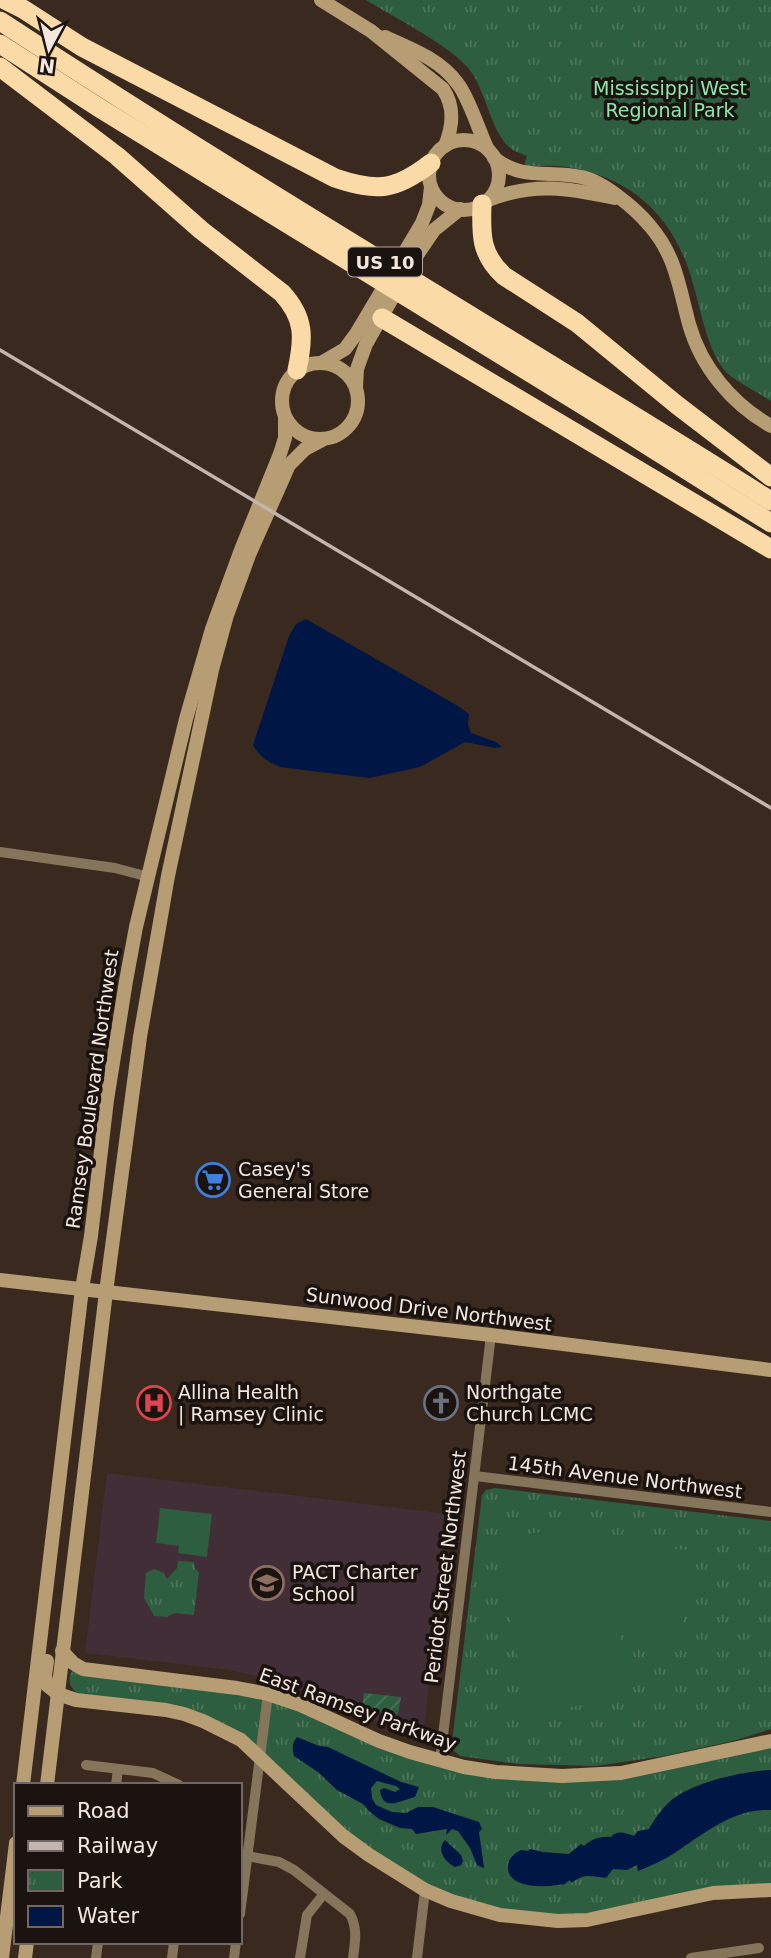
<svg xmlns="http://www.w3.org/2000/svg" width="771" height="1958" font-family="'DejaVu Sans',sans-serif">
<defs>
<pattern id="park-tufts" width="24" height="20" patternUnits="userSpaceOnUse" patternTransform="scale(1.75)"><rect width="24" height="20" fill="#2d5e40"/><path d="M3 7l-1-3M5 7V3M7 7l1-3M15 17l-1-3M17 17v-4M19 17l1-3" fill="none" stroke="#4c755b"/></pattern>
<pattern id="garden-furrows" width="10" height="10" patternUnits="userSpaceOnUse" patternTransform="scale(1.75)"><rect width="10" height="10" fill="#2d5e40"/><path d="M-1 1l2-2M0 10L10 0M9 11l2-2" fill="none" stroke="#4c755b"/></pattern>
</defs>
<rect width="100%" height="100%" fill="#3a291e"/>
<!-- education -->
<path fill="#412e36" d="M107,1473L449,1514L423,1736L419,1737L372,1720L318,1695L285,1682L229,1670L85,1653Z"/>
<!-- park -->
<g fill="url(#park-tufts)">
<path d="M366,0H771V401C759,393 735,381 726,372C708,352 701,312 694,287C677,221 636,178 567,167C553,165 538,166 524,166L527,156C520,153 513,151 508,146C492,131 485,92 472,73C456,48 393,17 366,0Z"/>
<path d="M495,1488L771,1521V1729L733,1741L664,1756L596,1766L518,1764L460,1756L453,1750L452,1742L482,1495L486,1490Z"/>
<path d="M178,1561L194,1562L195,1569L199,1572L194,1615L174,1613L167,1617L154,1616L144,1598L146,1573L154,1569L164,1573L167,1579L177,1568Z"/>
<path d="M73,1670L245,1696L292,1708L347,1732L542,1779L771,1746V1885L573,1915H551L504,1909L475,1903L433,1888L399,1868L343,1828L217,1722L78,1694C70,1688 66,1679 73,1670Z"/>
</g>
<!-- garden -->
<path fill="url(#garden-furrows)" d="M364,1693L401,1697L398,1715L362,1710Z"/>
<!-- pitch -->
<g fill="#2d5e40">
<path d="M160,1508L212,1514L207,1557L178,1553L179,1546L156,1543Z"/>
<path d="M601,1522L604,1541L686,1550L692,1558L680,1649L651,1646L620,1634L630,1697L527,1714L497,1539Z"/>
</g>
<!-- water -->
<g fill="#001745">
<path d="M306,619L458,706L469,714L468,724L471,733L496,742L502,747L495,748L465,742L420,767L369,778L280,767C268,762 259,756 253,745L289,636L296,624Z"/>
<path d="M297,1737L319,1746L328,1747L401,1782L419,1787L415,1797C401,1800 383,1813 380,1790L384,1788L395,1792L400,1789L396,1786L377,1781L371,1788L372,1798L376,1805L392,1812L406,1813L418,1807H433L479,1822L482,1829L479,1832L484,1868L477,1865L470,1848L458,1831L452,1829L446,1835L447,1829L416,1834L412,1829L400,1828L379,1819L369,1811L363,1804L337,1790L318,1772L294,1756C292,1749 292,1743 297,1737Z"/>
<path d="M771,1770V1810C733,1808 702,1835 673,1854C662,1861 650,1866 638,1871L637,1865L627,1870L613,1869L606,1878C590,1876 585,1873 571,1883L570,1880L563,1885L561,1884C549,1888 507,1889 508,1867C508,1858 514,1854 521,1850L528,1851L530,1849L543,1852L569,1854L581,1844L584,1846C591,1839 602,1836 611,1837C618,1829 626,1834 634,1836L638,1831L649,1829C655,1818 666,1803 677,1796C700,1781 744,1771 771,1770Z"/>
<path d="M445,1840L461,1855L463,1861L461,1865L455,1867C445,1862 436,1850 445,1840Z"/>
</g>
<g fill="none" stroke-linecap="round" stroke-linejoin="round">
<!-- street -->
<g stroke="#85755b" stroke-width="10">
<path d="M0,852L115,868L149,877"/>
<path d="M475,1476L771,1512"/>
<path d="M440,1761L491,1335"/>
<path d="M86,1765L153,1773L179,1785"/>
<path d="M116,1785L118,1769"/>
<path d="M247,1856L279,1862L294,1870L350,1914C358,1929 355,1942 353,1958"/>
<path d="M240,1914L268,1694"/>
<path d="M96,1958L98,1942"/>
<path d="M172,1958L174,1942"/>
<path d="M234,1958L236,1942"/>
<path d="M300,1958L307,1915L323,1895"/>
<path d="M417,1958L425,1890"/>
<path d="M691,1958L759,1948"/>
</g>
<!-- secondary -->
<g stroke="#b79d74" stroke-width="14">
<path d="M321,0L371,31L443,89C455,107 453,126 445,146"/>
<path d="M385,37C412,49 441,60 458,84C469,98 479,131 487,148"/>
<circle cx="464" cy="175" r="35"/>
<path d="M494,158C522,181 548,170 581,177C603,181 636,209 650,226C676,256 679,287 689,324C701,367 732,404 771,426"/>
<path d="M488,200C534,182 568,188 615,198"/>
<circle cx="320" cy="401" r="38"/>
<path d="M321,363L345,349L356,334L422,223L429,205L431,187"/>
<path d="M356,387L357,369L366,344L415,258L434,230L460,209"/>
<path d="M0,1280L491,1335L771,1370"/>
<path d="M62,1651L73,1663L83,1669L237,1688L268,1694L298,1704L379,1741L410,1752L464,1767L496,1772L562,1776L621,1773L771,1741"/>
<path d="M47,1661L45,1675L47,1685L58,1694L76,1700L166,1710L184,1714L203,1721L241,1740L343,1836L369,1855L425,1890L451,1901L500,1915L558,1921L587,1920L713,1893L771,1890"/>
<path d="M23,1785L82,1289L91,1236L107,1100L126,981L136,927L186,719L212,629L241,550L280,454L285,438V417"/>
<path d="M47,1785L106,1292L140,1037L168,876L212,670L227,615L249,555L289,465L305,449L322,440"/>
<path d="M2,1958L16,1843"/>
<path d="M25,1958L27,1942"/>
</g>
<!-- highway -->
<g stroke="#fadaa7" stroke-width="19">
<path d="M5,0L23,9L82,47L335,178C377,192 395,191 431,163"/>
<path d="M0,21C253,187 515,340 771,501"/>
<path d="M0,44L101,109L607,420L771,523"/>
<path d="M0,67L117,156L201,230L282,293C305,318 304,338 297,370"/>
<path d="M482,204C481,234 480,254 504,276L577,323L677,405L771,477"/>
<path d="M382,318L771,549"/>
</g>
<!-- rail -->
<path stroke="#c3b5ad" stroke-width="3.5" d="M0,350L771,808"/>
</g>
<!-- icons -->
<defs>
<g id="supermarket-ring" transform="scale(1.75)"><circle r="9.5" fill="#1b130f" stroke="#3f7fe0" stroke-width="1.5"/><path d="M-6-5.5h2.5l.6 2H6L4.5 2H-2.5L-4.4-4H-6ZM-1.5 3.2a1.3 1.3 0 1 0 .1 0ZM3 3.2a1.3 1.3 0 1 0 .1 0Z" fill="#3f7fe0"/></g>
<g id="hospital-ring" transform="scale(1.75)"><circle r="9.5" fill="#1b130f" stroke="#e0444e" stroke-width="1.5"/><path d="M-5-5h3v3.5h4V-5h3V5h-3V1.5h-4V5h-3Z" fill="#e0444e"/></g>
<g id="church-ring" transform="scale(1.75)"><circle r="9.5" fill="#1b130f" stroke="#6b7280" stroke-width="1.5"/><path d="M-1.2-6h2.4v3.5h3.3v2.4h-3.3V6h-2.4V-.1h-3.3v-2.4h3.3Z" fill="#6b7280"/></g>
<g id="school-ring" transform="scale(1.75)"><circle r="9.5" fill="#1b130f" stroke="#8d6e63" stroke-width="1.5"/><path d="M0-5L7-2L0 1L-7-2ZM-4 1L0 2.5L4 1V4Q0 6-4 4Z" fill="#8d6e63"/></g>
</defs>
<g fill-rule="evenodd">
<use href="#supermarket-ring" x="213" y="1180"/>
<use href="#hospital-ring" x="154" y="1403"/>
<use href="#church-ring" x="441" y="1403"/>
<use href="#school-ring" x="267" y="1583"/>
</g>
<g text-anchor="middle" dominant-baseline="central" stroke-width="7" stroke-linejoin="round" paint-order="stroke">
<!-- shield labels -->
<rect fill="#1b130f" stroke="#b2a7a1" stroke-width="2" x="348" y="247.5" width="74" height="29" rx="5"/>
<g font-size="18" font-weight="bold" fill="#f3e7e0">
<text x="385" y="262">US 10</text>
</g>
<!-- park labels -->
<g font-size="19" fill="#8be9ad" stroke="#1b130f">
<text x="670" y="88">Mississippi West<tspan x="670" dy="22">Regional Park</tspan></text>
</g>
<!-- street labels -->
<g font-size="19" fill="#f3e7e0" stroke="#1b130f">
<text transform="translate(92 1089) rotate(-82)">Ramsey Boulevard Northwest</text>
<text transform="translate(429 1309) rotate(7)">Sunwood Drive Northwest</text>
<text transform="translate(625 1477) rotate(7)">145th Avenue Northwest</text>
<text transform="translate(445 1567) rotate(-83)">Peridot Street Northwest</text>
<text transform="translate(358 1709) rotate(20)">East Ramsey Parkway</text>
</g>
<!-- poi labels -->
<g font-size="19" fill="#f3e7e0" stroke="#1b130f" text-anchor="start">
<text x="238" y="1169">Casey's<tspan x="238" dy="22">General Store</tspan></text>
<text x="178" y="1392">Allina Health<tspan x="178" dy="22">| Ramsey Clinic</tspan></text>
<text x="466" y="1392">Northgate<tspan x="466" dy="22">Church LCMC</tspan></text>
<text x="292" y="1572">PACT Charter<tspan x="292" dy="22">School</tspan></text>
</g>
</g>
<!-- legend -->
<rect x="14" y="1783" width="228" height="161" fill="#1b130f" stroke="#716863" stroke-width="2"/>
<rect x="28" y="1806" width="35" height="10" fill="#b79d74" stroke="#716863" stroke-width="2"/>
<text x="77" y="1818" font-size="21" fill="#f3e7e0">Road</text>
<rect x="28" y="1841" width="35" height="10" fill="#c3b5ad" stroke="#716863" stroke-width="2"/>
<text x="77" y="1853" font-size="21" fill="#f3e7e0">Railway</text>
<rect x="28" y="1870" width="35" height="21" fill="url(#park-tufts)" stroke="#716863" stroke-width="2"/>
<text x="77" y="1888" font-size="21" fill="#f3e7e0">Park</text>
<rect x="28" y="1906" width="35" height="21" fill="#001745" stroke="#716863" stroke-width="2"/>
<text x="77" y="1923" font-size="21" fill="#f3e7e0">Water</text>
<!-- north arrow -->
<g transform="translate(49 49) rotate(187)" stroke="#1b130f" stroke-width="5" paint-order="stroke">
<path d="M0-5L12 26L0 18L-12 26Z" fill="#f3e7e0"/>
<text y="-10" font-size="19" font-weight="bold" text-anchor="middle" fill="#f3e7e0">N</text>
</g>
</svg>
